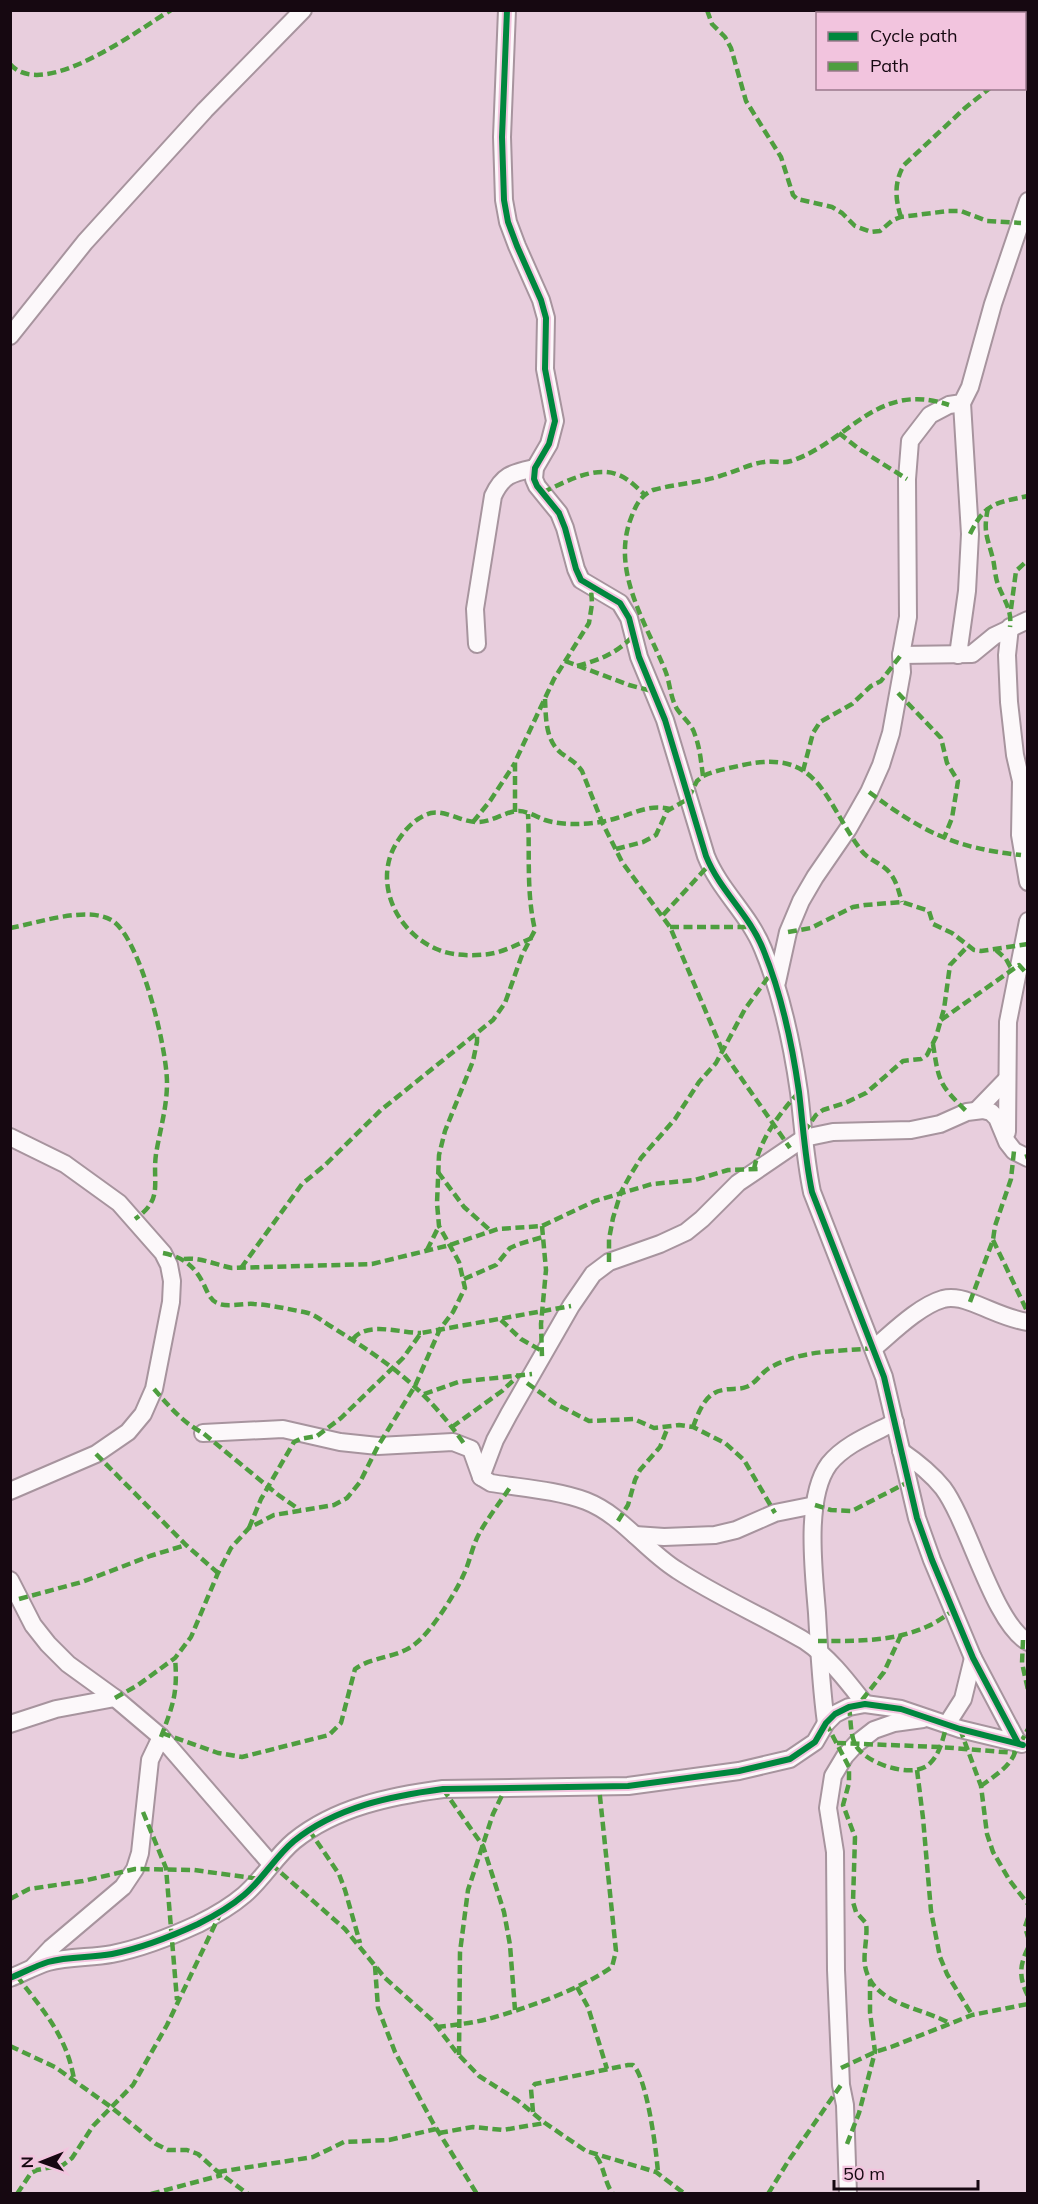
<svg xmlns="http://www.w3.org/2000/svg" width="1038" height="2204" font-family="Mulish,sans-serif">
<rect width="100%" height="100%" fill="#e8cedd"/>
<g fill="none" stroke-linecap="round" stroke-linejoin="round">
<!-- minor casing -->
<g stroke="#a7949e" stroke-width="20">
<g id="minor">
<path d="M507,10L502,137L504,200L508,222L517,246L541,300L546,318L545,369L555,421L549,444L535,468L534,479L537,486L559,513L565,528L576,569L581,580L620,603L629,618L639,657L665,720L706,856C720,891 749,914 763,949C782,995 792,1043 799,1092C803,1125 805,1159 812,1192L884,1377L917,1518L932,1560L973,1658L1018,1743"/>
<path d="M10,336L85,242L205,110L303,10"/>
<path d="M1010,627L1007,655L1009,702L1015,755L1021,781L1020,835L1028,882"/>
<path d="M477,644L475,609L493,496C503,474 513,473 535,468"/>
<path d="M901,655L972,654L994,636L1028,620"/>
<path d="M958,655L967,591L970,534L962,403"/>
<path d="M777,982L788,932L801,901L815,877L848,829L869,792L881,765L891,733L902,672L901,655L908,617L907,479L910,441L930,415L949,405L962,403L970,387L993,304L1028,201"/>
<path d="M977,1110L1007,1079"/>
<path d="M1007,1132L1008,1022L1028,921"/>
<path d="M10,1137L65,1164L119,1203L163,1253L169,1265L172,1281L171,1302L154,1389L143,1414L128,1432L96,1454L10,1491"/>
<path d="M874,1348C893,1332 919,1306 943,1299C951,1297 962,1299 970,1302C990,1309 1007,1319 1028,1322"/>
<path d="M203,1433L283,1429L340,1442L378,1446L453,1442L471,1449L481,1477L491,1483C522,1488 556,1490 586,1501C622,1515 645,1550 677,1570C718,1597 763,1616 805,1641C830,1658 847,1681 865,1704"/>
<path d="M901,1451C917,1462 931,1473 943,1488C969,1523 994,1624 1028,1642"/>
<path d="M481,1477L495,1440L509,1414L571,1306L593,1274L609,1262L660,1244L686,1232L702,1219L738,1183L804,1138L833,1132L911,1130L940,1124L967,1112L983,1110L991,1112L997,1118L1007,1142L1014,1151L1028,1158"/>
<path d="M635,1535L664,1537L715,1535L736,1530L775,1513L815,1505"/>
<path d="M10,1580L33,1625L48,1644L68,1664L115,1698L161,1737L271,1864"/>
<path d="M826,1723C821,1686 819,1650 817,1613C814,1573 804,1498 829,1464C845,1444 872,1434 895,1422"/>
<path d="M10,1724L56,1709L115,1698"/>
<path d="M947,1724L963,1699L973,1658"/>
<path d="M34,1966L51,1948L123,1887L135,1869L140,1853L150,1760L161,1737"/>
<path d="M10,1978C23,1973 35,1966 48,1962C69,1956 91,1958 112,1954C142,1948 170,1937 198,1924C214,1916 230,1907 244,1895C263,1879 275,1857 294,1841C336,1807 391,1796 443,1789L628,1786L739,1771L790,1759L815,1742L826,1723L835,1714L849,1707L865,1704L901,1709L960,1729L1022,1744"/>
<path d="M848,2194L845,2105L841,2085L836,1970L835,1852L828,1808L833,1776L845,1756L856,1744L874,1730L894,1723L923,1719"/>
</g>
</g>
<!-- minor -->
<use href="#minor" stroke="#fcf8fa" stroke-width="16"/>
<!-- quiet -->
<g stroke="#4e9e3f" stroke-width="4.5" stroke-dasharray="9 4.5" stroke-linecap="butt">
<path d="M707,10L712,24L725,37L731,48L746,101L781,157L793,195L797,199L832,207L842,213L855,226L871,232L880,231L893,220L901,217L948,211H961L987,221L1021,223"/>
<path d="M954,10L963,14"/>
<path d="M995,14L1002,10"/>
<path d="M10,64C43,102 138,30 171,10"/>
<path d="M1024,66L1028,64"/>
<path d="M901,217C895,199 894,182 904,165L965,108L990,88"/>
<path d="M839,433L859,449L907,479"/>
<path d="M543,492C564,483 592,466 616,474C627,477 636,487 644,494"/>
<path d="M988,508C983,532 987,536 993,559C995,568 995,578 999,587C1005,602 1012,610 1010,627"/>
<path d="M970,534C985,503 995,503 1028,496"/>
<path d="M1011,609L1016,571L1028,560"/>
<path d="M565,661L629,685L652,691"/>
<path d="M577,666C600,660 617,653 633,636"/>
<path d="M898,693L941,738L947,763L958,781L952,818L944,838"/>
<path d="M545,699C546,717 545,740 561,753C569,759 576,762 582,771L602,822L622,862L670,927L723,1052L790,1148"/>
<path d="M803,771L813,733L820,722L852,704L871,686L881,681L901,655"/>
<path d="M703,776C701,762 700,748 695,735C692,724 683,718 677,709C670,697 670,682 665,670C645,621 611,571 631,518C636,505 640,496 653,490C675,484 698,483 720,476C735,472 749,464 764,462C773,460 782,464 791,461C849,442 877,380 949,405"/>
<path d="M869,792C923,832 954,848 1021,855"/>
<path d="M515,812V762L554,679L589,623L592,604L591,587"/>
<path d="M473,822L490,801L515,763"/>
<path d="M616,849L643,842L656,835L667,811L688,799L697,781L703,776C716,770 730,768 743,765C820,748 824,801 861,850C866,857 873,860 879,864C895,873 897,886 902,902"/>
<path d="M663,915L709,865"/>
<path d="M670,927H753"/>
<path d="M10,928C38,923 88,905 113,921C141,941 167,1048 167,1083C167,1107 160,1130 156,1154C152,1184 164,1199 135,1219"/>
<path d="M788,932L811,928L853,907L865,905L902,902L929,911L933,924L952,933L974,950L981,951L1028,944"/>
<path d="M532,938C518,944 504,952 489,954C474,956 453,956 439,950C395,933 371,879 399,839C407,827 417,817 431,813C445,810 460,821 475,822C492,823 505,811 519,811C527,811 537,817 545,820C554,823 566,824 576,824C590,824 604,822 617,818C636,813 649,804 670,809"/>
<path d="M996,950L1006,959L1012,970"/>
<path d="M941,1020L1019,965L1028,975"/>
<path d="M933,1044C939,1083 939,1084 967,1112"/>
<path d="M804,1132L816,1115L823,1110L845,1103L866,1093L903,1061L921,1059L927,1055L936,1037L944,1009L950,965L968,946"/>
<path d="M1025,1157L1028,1156"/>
<path d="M754,1169C760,1139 779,1114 799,1092"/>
<path d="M438,1172L464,1207L491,1231"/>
<path d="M542,1226L546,1270L541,1324L542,1357"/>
<path d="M993,1240L1028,1313"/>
<path d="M427,1250L439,1226"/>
<path d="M163,1253C183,1257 195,1266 204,1285C207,1291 210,1300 217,1303C227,1308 243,1303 254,1304C271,1305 287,1309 304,1312C315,1314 322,1321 332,1327C389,1363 425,1388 465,1445"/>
<path d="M184,1259C201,1257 216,1265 232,1268L372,1264L450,1245L498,1229L542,1226L595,1201L652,1184L695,1180L728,1170L758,1169"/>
<path d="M609,1262V1239L613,1218L621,1192L631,1174L641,1158L675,1119L699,1082L716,1063L745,1009L772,972"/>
<path d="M241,1268L302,1184L324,1166L381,1110L493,1020L505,1003L522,955L535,930C526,892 530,853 528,814"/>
<path d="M464,1279L496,1265L510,1248L519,1244L543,1237"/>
<path d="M970,1302L993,1240L995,1226L1011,1179L1014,1151"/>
<path d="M501,1320L521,1339L542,1351"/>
<path d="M353,1339C367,1321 400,1333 421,1333"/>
<path d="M527,1383L556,1404L589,1421L634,1419L654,1428L679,1425L693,1427L725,1443L744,1460L775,1513"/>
<path d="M154,1389C169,1406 183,1423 203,1433L277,1494L300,1510"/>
<path d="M424,1394L458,1382L532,1374"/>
<path d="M452,1427L502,1391L519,1375"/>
<path d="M693,1427C699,1411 705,1393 723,1390C731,1388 739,1390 746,1387C757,1383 761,1372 771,1367C805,1349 837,1352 874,1348"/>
<path d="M96,1454L186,1545L218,1573"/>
<path d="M815,1505L831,1510L852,1511L908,1482"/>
<path d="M618,1521L628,1505L635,1480L640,1470L660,1447L668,1427"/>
<path d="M249,1528L261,1499L294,1442L300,1439L317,1436L341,1418L403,1358L421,1333L571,1306"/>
<path d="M19,1599L82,1582L150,1556L186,1545"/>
<path d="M1023,1640L1022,1663L1028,1690"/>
<path d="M818,1641C853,1641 893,1642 926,1627C936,1623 945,1616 954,1610"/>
<path d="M115,1698L138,1685L175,1658L191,1637L218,1573L231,1548L249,1528L274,1515L334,1505L347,1498L360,1482L378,1446L415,1386L440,1329L453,1312L465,1288L459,1262L439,1226L437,1203L439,1155L445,1131L473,1061L477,1042V1033"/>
<path d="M862,1700L884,1672L901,1635"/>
<path d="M849,1707C851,1719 850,1733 855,1744C864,1763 909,1778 927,1766C940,1756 943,1738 947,1724"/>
<path d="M826,1723L849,1767V1783L843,1805L855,1837L853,1902L856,1912L866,1923C868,1937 863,1952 865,1966C872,2005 922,2007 951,2024"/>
<path d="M960,1729L981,1786L987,1834L993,1852L1010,1881L1028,1904"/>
<path d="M162,1733L218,1753L242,1757L329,1735L341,1723L355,1669C373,1656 398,1658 415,1644C431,1632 455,1594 463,1576C470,1562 472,1546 480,1532C489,1516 501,1501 511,1486"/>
<path d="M161,1737C173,1705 178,1693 175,1658"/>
<path d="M837,1743L940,1747L1016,1753"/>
<path d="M1020,1744L1028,1729"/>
<path d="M917,1770L923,1818L931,1911L940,1957L947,1974L972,2015"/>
<path d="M981,1786C994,1776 1012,1766 1016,1749"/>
<path d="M443,1789L483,1846L492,1874L504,1912L510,1945L515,2010"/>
<path d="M143,1812L166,1868L177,2000"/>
<path d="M309,1830L339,1874L345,1890L360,1943"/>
<path d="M271,1864L345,1929L385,1978L432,2020L457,2053L479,2076L517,2100L545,2123L586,2151L656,2172L685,2194"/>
<path d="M10,1899L29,1889L83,1881L135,1869L194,1870L260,1879"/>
<path d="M1028,1918L1025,1927L1028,1937"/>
<path d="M1028,1948C1019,1966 1019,1978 1028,1996"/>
<path d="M375,1966L378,2008L395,2052L433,2123L477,2194"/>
<path d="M17,1976C43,2011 66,2034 74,2079"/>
<path d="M577,1987L588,2007L607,2069"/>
<path d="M437,2027C454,2025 472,2023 488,2019C527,2008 579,1990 612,1967L616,1951L599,1787"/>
<path d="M10,2046L55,2067L111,2107L156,2144L168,2150H187L198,2154L218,2172L248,2194"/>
<path d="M459,2055L460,1952L468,1890L493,1814L506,1787"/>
<path d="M841,2068L875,2052L891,2047L972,2015L1028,2004"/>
<path d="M533,2112L531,2089L535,2084L628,2065H633C647,2077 657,2154 658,2174"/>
<path d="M439,2133L473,2127L503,2130L545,2123"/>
<path d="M847,2144L859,2113L875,2052L870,2012V1981"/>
<path d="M596,2156C605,2168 604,2182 613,2194"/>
<path d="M218,2172L313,2157L344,2142L389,2140L436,2129"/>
<path d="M17,2194L31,2173L37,2170L63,2165L72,2158L93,2126L133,2085L167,2025L221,1912"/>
<path d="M151,2194L222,2175"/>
<path d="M768,2194L789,2160L841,2085"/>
</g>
<!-- cycleway casing -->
<g stroke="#f2c4de" stroke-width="10">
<g id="cycleway">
<path d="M507,10L502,137L504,200L508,222L517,246L541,300L546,318L545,369L555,421L549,444L535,468L534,479L537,486L559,513L565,528L576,569L581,580L620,603L629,618L639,657L665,720L706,856C720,891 749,914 763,949C782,995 792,1043 799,1092C803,1125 805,1159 812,1192L884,1377L917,1518L932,1560L973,1658L1018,1743"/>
<path d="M10,1978C23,1973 35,1966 48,1962C69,1956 91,1958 112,1954C142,1948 170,1937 198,1924C214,1916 230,1907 244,1895C263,1879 275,1857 294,1841C336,1807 391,1796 443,1789L628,1786L739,1771L790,1759L815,1742L826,1723L835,1714L849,1707L865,1704L901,1709L960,1729L1023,1745"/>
</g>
</g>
<!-- cycleway -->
<use href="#cycleway" stroke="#00873e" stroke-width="6"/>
</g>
<!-- border -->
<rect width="1038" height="2204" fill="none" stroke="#160811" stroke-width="24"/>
<!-- legend -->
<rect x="816" y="12" width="210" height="78" fill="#f2c4de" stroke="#9a798c" stroke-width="1.5"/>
<rect x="828" y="32" width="30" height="9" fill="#00873e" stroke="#9a798c" stroke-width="1.5"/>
<text x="870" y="42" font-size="18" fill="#160811">Cycle path</text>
<rect x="828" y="62" width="30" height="9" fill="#4e9e3f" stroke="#9a798c" stroke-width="1.5"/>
<text x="870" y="72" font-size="18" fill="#160811">Path</text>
<!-- north arrow -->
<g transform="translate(42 2162) rotate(269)" stroke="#f2c4de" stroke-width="4.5" paint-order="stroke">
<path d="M0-4.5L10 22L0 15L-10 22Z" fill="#160811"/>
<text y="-9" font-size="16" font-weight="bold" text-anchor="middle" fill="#160811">N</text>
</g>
<!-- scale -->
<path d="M834 2180v9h144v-9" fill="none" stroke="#160811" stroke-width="3"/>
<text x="843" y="2180" font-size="18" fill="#160811" stroke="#f2c4de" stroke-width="4.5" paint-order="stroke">50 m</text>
</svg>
